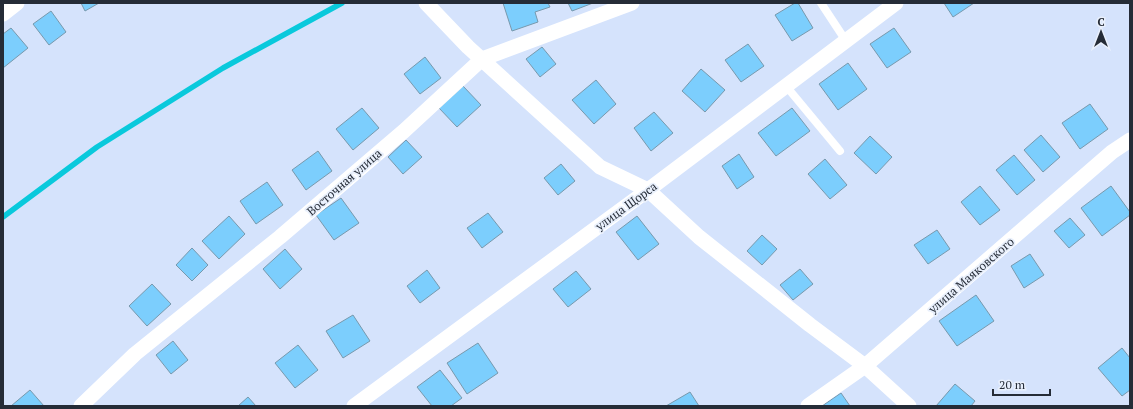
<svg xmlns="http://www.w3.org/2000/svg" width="1133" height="409" font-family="'PT Serif',serif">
<rect width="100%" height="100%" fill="#d5e3fc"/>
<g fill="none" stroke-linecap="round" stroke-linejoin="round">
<!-- stream -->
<path stroke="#09c9dc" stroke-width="5.5" d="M3,217L97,147L223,68L342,3"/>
</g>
<!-- building -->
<g fill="#7ccefd" stroke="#7899ad">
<path d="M81,3H99L85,11Z"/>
<path d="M503,3H548L550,7L535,12L538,22L512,31Z"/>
<path d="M568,3H593L572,11Z"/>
<path d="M795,3H798L813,28L792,41L775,15Z"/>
<path d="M944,3H974L953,17Z"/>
<path d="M51,11L66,32L49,45L33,24Z"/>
<path d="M11,28L28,48L3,68V34Z"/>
<path d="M894,28L911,52L887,68L870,44Z"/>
<path d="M748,44L764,66L741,82L725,60Z"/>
<path d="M542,47L556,64L540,77L526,59Z"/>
<path d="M425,57L441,78L420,94L404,74Z"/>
<path d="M848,63L867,89L838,110L819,84Z"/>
<path d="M701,69L725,90L705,112L682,91Z"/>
<path d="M596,80L616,104L594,124L572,100Z"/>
<path d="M463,86L481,105L457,127L439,108Z"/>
<path d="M1090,104L1108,129L1080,149L1062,123Z"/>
<path d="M362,108L379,128L353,150L336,129Z"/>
<path d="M792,108L810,131L776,156L758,133Z"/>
<path d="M654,112L673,133L651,151L634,128Z"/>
<path d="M1041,135L1060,157L1043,172L1024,150Z"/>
<path d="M870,136L892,157L876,174L854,153Z"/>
<path d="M406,140L422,157L403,174L388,157Z"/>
<path d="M318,151L332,171L306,190L292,170Z"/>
<path d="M739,154L754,177L737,189L722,166Z"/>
<path d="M1014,155L1035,180L1017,195L996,170Z"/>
<path d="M825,159L847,185L830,199L808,174Z"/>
<path d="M561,164L575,181L558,195L544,178Z"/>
<path d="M267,182L283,205L256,224L240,201Z"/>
<path d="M980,186L1000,210L980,225L961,202Z"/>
<path d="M1111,186L1130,212V215L1102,236L1081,208Z"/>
<path d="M341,198L359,223L334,240L316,215Z"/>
<path d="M488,213L503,232L482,248L467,228Z"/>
<path d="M229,216L245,234L219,259L202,241Z"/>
<path d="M637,216L659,244L638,260L616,232Z"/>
<path d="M1070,218L1085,235L1069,248L1054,231Z"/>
<path d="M937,230L950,249L928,264L914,245Z"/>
<path d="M762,235L777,249L762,265L747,251Z"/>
<path d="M192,248L208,265L192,281L176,265Z"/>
<path d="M285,249L302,269L280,289L263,269Z"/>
<path d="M1030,254L1044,275L1024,288L1011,266Z"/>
<path d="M800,269L813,284L793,300L780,285Z"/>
<path d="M427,270L440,288L420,303L407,286Z"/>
<path d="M576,271L591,289L568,307L553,289Z"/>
<path d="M152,284L171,304L147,326L129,306Z"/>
<path d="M976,295L994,321L957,346L939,321Z"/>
<path d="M353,315L370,341L343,358L326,331Z"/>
<path d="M173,341L188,360L171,374L156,355Z"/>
<path d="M478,343L498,373L467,394L447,363Z"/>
<path d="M298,345L318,370L295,388L275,363Z"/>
<path d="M1122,348L1130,358V390L1122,396L1098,368Z"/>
<path d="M440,370L462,398L451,406H432L417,387Z"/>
<path d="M955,384L975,401L971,406H936Z"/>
<path d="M30,390L44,406H11Z"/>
<path d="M690,392L699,406H666Z"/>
<path d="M841,393L850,406H822Z"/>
<path d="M248,397L256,406H238Z"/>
</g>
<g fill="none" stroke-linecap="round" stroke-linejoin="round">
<!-- service -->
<g stroke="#fff" stroke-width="8">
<path d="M821,3L846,41"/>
<path d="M786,86L840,151"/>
</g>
<!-- minor -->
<g stroke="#fff" stroke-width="15">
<path d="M426,3L468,47L600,167L648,190L699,237L810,325L865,366L909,406"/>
<path d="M3,14L17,3"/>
<path d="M81,406L135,354L280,237L404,131L482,59L632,3"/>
<path d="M354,406L648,190L896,3"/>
<path d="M808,406L865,366L1112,152L1130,140"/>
</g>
</g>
<g text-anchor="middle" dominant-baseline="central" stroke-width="3.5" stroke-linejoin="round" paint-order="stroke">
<!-- street labels -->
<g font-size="12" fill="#252c37" stroke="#e9f0fc">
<text transform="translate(344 182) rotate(-41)">Восточная улица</text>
<text transform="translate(626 206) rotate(-36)">улица Щорса</text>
<text transform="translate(971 275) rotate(-41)">улица Маяковского</text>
</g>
</g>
<!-- border -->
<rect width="1133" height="409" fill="none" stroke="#252c37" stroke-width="8"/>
<!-- north arrow -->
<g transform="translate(1101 32)" stroke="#e9f0fc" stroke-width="3" paint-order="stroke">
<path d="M0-3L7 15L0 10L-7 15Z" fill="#252c37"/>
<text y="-6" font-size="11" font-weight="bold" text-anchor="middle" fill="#252c37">С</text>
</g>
<!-- scale -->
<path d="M993 389v6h57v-6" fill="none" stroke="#252c37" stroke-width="2"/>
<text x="999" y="389" font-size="12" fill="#252c37" stroke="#e9f0fc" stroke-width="3" paint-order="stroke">20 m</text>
</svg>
